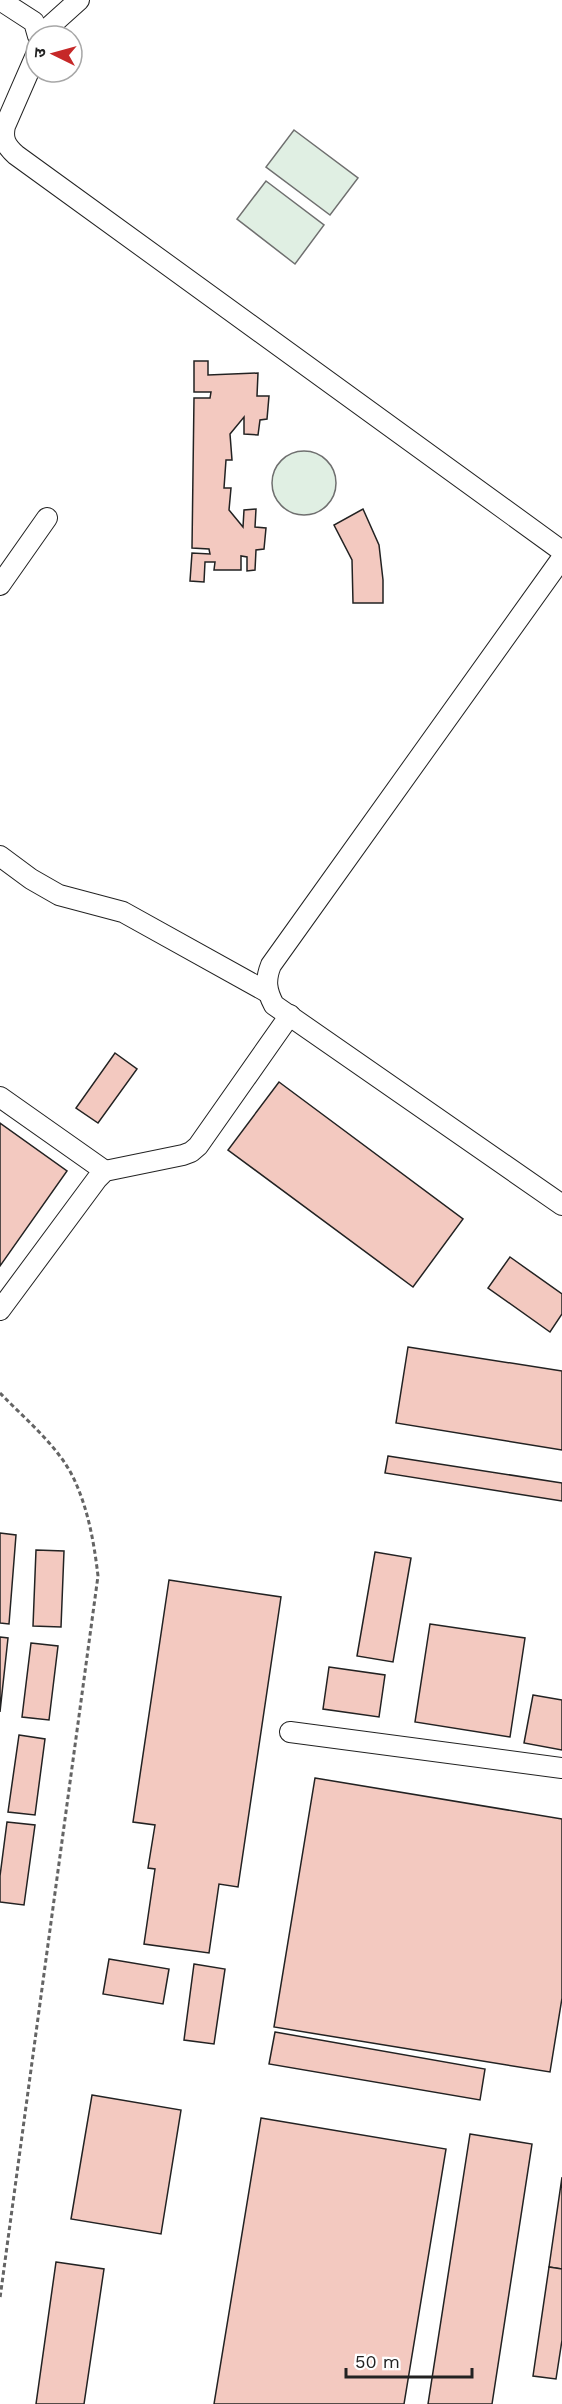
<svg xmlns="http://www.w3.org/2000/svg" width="562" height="2404" font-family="'Work Sans','Noto Sans Devanagari',sans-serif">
<rect width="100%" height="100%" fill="#fff"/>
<!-- green -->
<g fill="#e0efe3" stroke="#6f6f6f" stroke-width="1.5">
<path d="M294,130L358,178L330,215L266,167Z"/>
<path d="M266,181L324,225L295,264L237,219Z"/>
<circle cx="304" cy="483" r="32"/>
</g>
<!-- building -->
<g fill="#f3c9c0" stroke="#222" stroke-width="1.5">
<path d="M194,361H208V375L258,373L257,396H269L267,419L260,420L258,435L244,434V417L230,434L232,460H226L224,488H231L229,510L243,527L244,510L256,509L255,527L266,528L264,549L256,550L255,570L247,571V557L241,556V570H214L215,562H205L204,582L190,581L192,553L210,554L209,549L192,548L194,398H210L211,392H194Z"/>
<path d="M363,509L379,545L383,580V603H353L352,560L334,525Z"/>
<path d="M115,1053L137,1069L98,1123L76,1108Z"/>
<path d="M279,1082L463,1219L413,1287L228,1150Z"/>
<path d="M0,1123L67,1171L0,1266Z"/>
<path d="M510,1257L562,1294V1314L550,1332L488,1288Z"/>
<path d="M408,1347L562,1371V1450L396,1423Z"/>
<path d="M388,1456L562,1483V1501L385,1473Z"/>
<path d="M0,1533L16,1535L9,1624L0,1623Z"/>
<path d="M36,1550L64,1551L61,1627L33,1626Z"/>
<path d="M375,1552L411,1558L393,1662L357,1656Z"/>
<path d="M169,1580L281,1597L238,1887L219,1884L209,1953L144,1944L155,1869L148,1868L155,1825L133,1822Z"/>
<path d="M430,1624L525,1638L510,1737L415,1722Z"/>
<path d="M0,1637L8,1638L0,1712Z"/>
<path d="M31,1643L58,1646L49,1720L22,1717Z"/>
<path d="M329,1667L385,1675L379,1717L323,1709Z"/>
<path d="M533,1695L562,1700V1750L524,1743Z"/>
<path d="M19,1735L45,1739L35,1815L8,1812Z"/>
<path d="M315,1778L562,1819V1998L550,2072L274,2027Z"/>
<path d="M7,1822L35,1825L24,1905L0,1902V1876Z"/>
<path d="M109,1959L169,1969L163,2004L103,1994Z"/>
<path d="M194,1964L225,1969L214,2044L184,2040Z"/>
<path d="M275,2032L485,2069L480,2100L269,2064Z"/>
<path d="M92,2095L181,2110L161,2234L71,2219Z"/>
<path d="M261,2118L446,2149L404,2404H214Z"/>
<path d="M470,2134L532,2144L492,2404H428Z"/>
<path d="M562,2177V2269L549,2267Z"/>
<path d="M56,2262L104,2269L84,2404H36Z"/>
<path d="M549,2267L562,2269V2340L556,2379L533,2376Z"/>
</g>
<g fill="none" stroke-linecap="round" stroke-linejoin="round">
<!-- minor casing -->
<g stroke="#222" stroke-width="22">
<g id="minor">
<path d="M0,0L34,22L38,36"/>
<path d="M39,36L79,0"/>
<path d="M36,55L5,126C2,139 6,146 16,155L562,551"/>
<path d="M562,558L271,965C265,980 266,990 274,1005L562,1205"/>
<path d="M0,585L47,518"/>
<path d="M0,856L31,879L59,895L123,912L267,992"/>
<path d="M0,1097L105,1171"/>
<path d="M0,1310L97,1179L105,1171L183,1155L191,1152L198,1146L290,1015"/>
<path d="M290,1732L562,1768"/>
</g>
</g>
<!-- path -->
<path stroke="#646464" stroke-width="3" stroke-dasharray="4.5 3" stroke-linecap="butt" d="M0,1393C25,1419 57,1445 73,1477C88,1508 94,1542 98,1576L0,2298"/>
<!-- minor -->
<use href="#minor" stroke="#fff" stroke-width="20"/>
</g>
<!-- north arrow -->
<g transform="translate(54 54) rotate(275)"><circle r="28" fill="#ffffff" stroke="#a7a7a7" stroke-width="1.5"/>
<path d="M0-4.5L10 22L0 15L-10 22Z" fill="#c62828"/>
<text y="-9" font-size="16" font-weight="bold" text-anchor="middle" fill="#222222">उ</text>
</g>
<!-- scale -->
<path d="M346 2368v9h126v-9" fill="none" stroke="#222222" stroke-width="3"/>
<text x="355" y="2368" font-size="18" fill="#222222" stroke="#ffffff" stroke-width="4.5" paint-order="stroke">50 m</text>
</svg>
